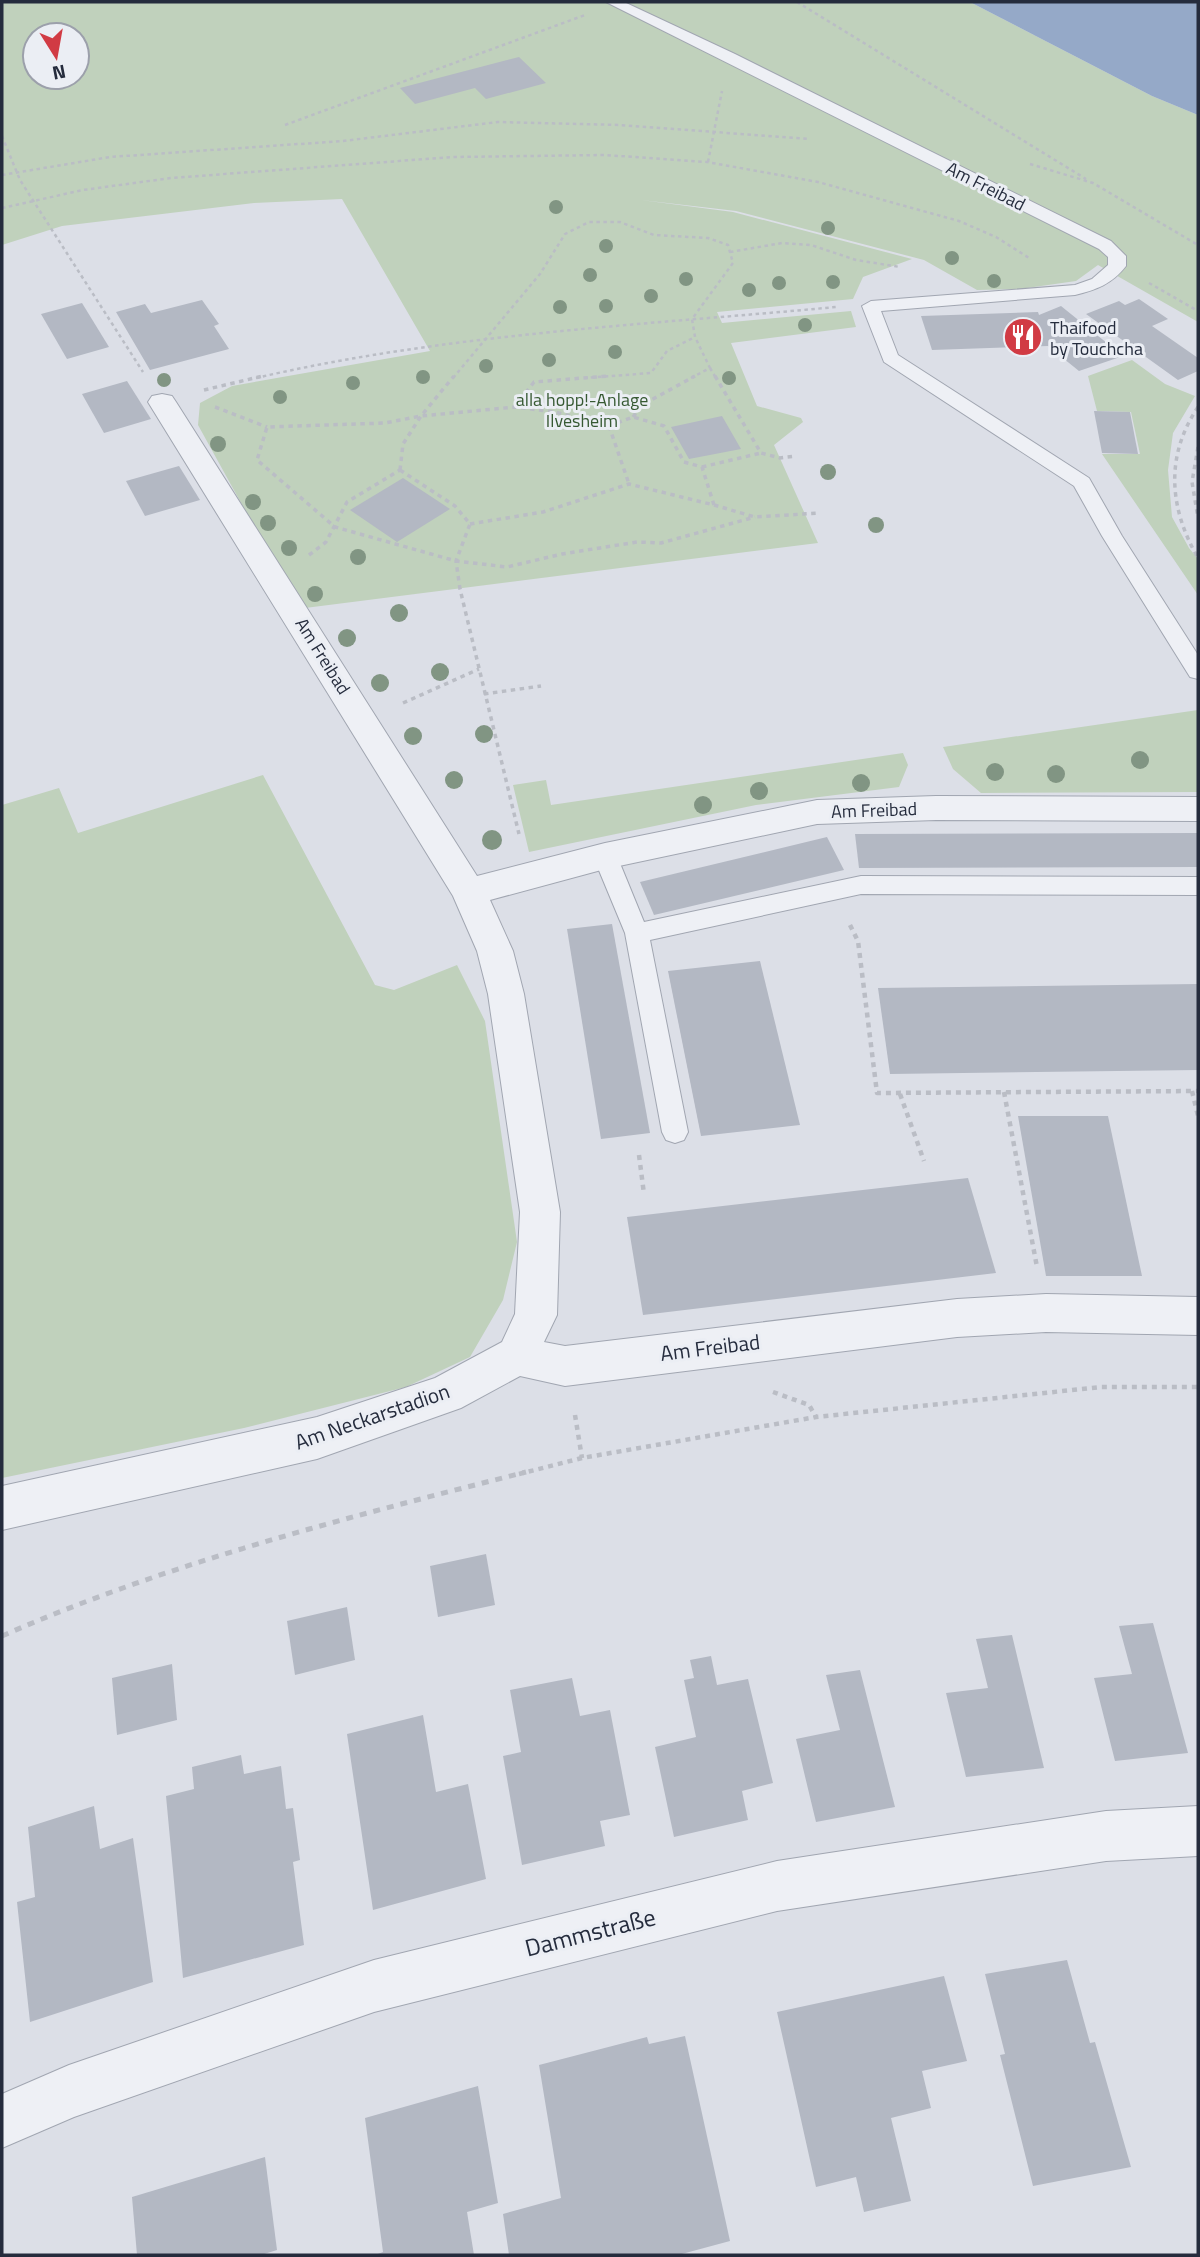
<svg xmlns="http://www.w3.org/2000/svg" width="1200" height="2257" font-family="'Titillium Web',sans-serif">
<rect width="100%" height="100%" fill="#dcdfe7"/>
<!-- green -->
<g fill="#c0d1bc" fill-rule="evenodd">
<path d="M2,2H970L1152,96L1198,115V322L1098,265L1076,281L1020,289L977,290L924,260L736,211L641,200L733,212L912,259L863,277L853,299L717,312L722,323L851,311L856,327L731,343L757,406L801,418L803,422L774,445L818,543L305,608L278,570L198,425L200,403L232,386L430,351L342,199L254,203L62,226L2,245ZM35,35H77V77H35Z"/>
<path d="M1132,360L1165,384L1195,396L1173,433L1168,470L1172,517L1189,548L1198,559V595L1102,454H1140L1131,412L1097,411L1088,376Z"/>
<path d="M1198,710V792L981,793L953,769L943,747Z"/>
<path d="M903,753L908,765L899,787L756,805L529,852L513,785L546,780L551,805Z"/>
<path d="M263,775L375,985L394,990L457,965L485,1021L517,1242L503,1300L470,1357L406,1387L244,1428L2,1478V805L59,788L78,833Z"/>
</g>
<!-- water -->
<path fill="#95a9c8" d="M970,2H1198V115L1152,96Z"/>
<!-- building -->
<g fill="#b3b8c3">
<path d="M519,57L546,83L486,99L475,88L415,104L400,88Z"/>
<path d="M1139,299L1168,319L1152,326L1198,358V371L1178,380L1086,314L1119,301L1125,305Z"/>
<path d="M202,300L219,324L214,326L229,349L150,370L116,312L145,304L151,313Z"/>
<path d="M82,303L109,347L67,359L41,314Z"/>
<path d="M1061,306L1123,356L1079,371L1048,346L932,350L921,316L1038,312L1039,315Z"/>
<path d="M127,381L151,419L104,433L82,394Z"/>
<path d="M1094,411L1130,412L1138,454L1102,453Z"/>
<path d="M722,416L741,449L689,459L671,427Z"/>
<path d="M179,466L200,500L145,516L126,481Z"/>
<path d="M403,478L450,509L397,542L350,510Z"/>
<path d="M1198,833V867L859,868L855,834Z"/>
<path d="M827,837L844,870L654,915L640,882Z"/>
<path d="M612,924L650,1133L601,1139L567,929Z"/>
<path d="M760,961L800,1125L701,1136L668,971Z"/>
<path d="M1198,984V1070L890,1074L878,988Z"/>
<path d="M1018,1116H1108L1142,1276H1046Z"/>
<path d="M968,1178L996,1273L643,1315L627,1217Z"/>
<path d="M486,1554L495,1605L438,1617L430,1566Z"/>
<path d="M347,1607L355,1660L295,1675L287,1621Z"/>
<path d="M1153,1623L1188,1753L1115,1761L1094,1678L1132,1674L1119,1626Z"/>
<path d="M1012,1635L1044,1768L966,1777L946,1693L988,1688L976,1639Z"/>
<path d="M711,1656L717,1685L748,1679L773,1783L742,1791L748,1820L674,1837L655,1747L696,1737L684,1680L694,1678L690,1660Z"/>
<path d="M172,1664L177,1720L117,1735L112,1678Z"/>
<path d="M860,1670L895,1807L816,1822L796,1739L840,1730L826,1675Z"/>
<path d="M572,1678L580,1716L610,1710L630,1815L600,1821L605,1846L522,1865L503,1756L521,1752L510,1690Z"/>
<path d="M423,1715L436,1792L468,1784L486,1879L373,1910L347,1734Z"/>
<path d="M241,1755L244,1774L281,1766L286,1809L293,1808L300,1860L293,1862L304,1945L183,1978L166,1796L194,1789L192,1767Z"/>
<path d="M94,1806L100,1849L133,1838L153,1982L30,2022L17,1902L35,1897L28,1827Z"/>
<path d="M1067,1960L1090,2043L1095,2042L1131,2167L1033,2186L1000,2055L1005,2054L985,1974Z"/>
<path d="M944,1976L967,2061L922,2071L931,2108L891,2118L911,2201L864,2212L856,2177L816,2187L777,2012Z"/>
<path d="M685,2036L730,2241L678,2255H509L503,2214L561,2198L539,2065L647,2037L649,2044Z"/>
<path d="M478,2086L498,2203L467,2212L474,2255H375L383,2252L365,2118Z"/>
<path d="M265,2157L277,2250L261,2255H137L132,2197Z"/>
</g>
<g fill="none" stroke-linecap="round" stroke-linejoin="round">
<!-- lane casing -->
<g stroke="#a1a6b1" stroke-width="2">
<g id="lane">
<path d="M606,2H624L735,54L1111,241L1126,256V266C1112,284 1096,290 1075,295L881,311L898,355L1089,478L1122,536L1198,655V679L1190,677L1102,536L1074,486L884,362L862,306L871,301L1075,285L1092,279L1108,265V257L1099,249Z"/>
<path d="M605,847L613,850L617,856L644,922L861,876L1198,877V895L861,894L650,940L688,1132L684,1140L675,1143L666,1140L662,1132L625,933L593,856L597,850Z"/>
</g>
</g>
<!-- street casing -->
<g stroke="#a1a6b1" stroke-width="2">
<g id="street">
<path d="M162,394L172,396L176,402L477,876L605,843L817,800L936,796L1198,797V821L936,820L817,824L605,869L490,900L513,951L524,994L560,1212L557,1315L544,1342L565,1346L957,1299L1046,1294L1198,1297V1335L1046,1332L957,1337L565,1386L520,1376L461,1408L317,1459L2,1530V1486L317,1417L435,1378L502,1342L515,1314L520,1212L488,994L477,951L453,896L148,402L152,396Z"/>
<path d="M1198,1806V1856L1106,1861L777,1911L374,2012L74,2117L2,2148V2094L69,2065L374,1960L777,1861L1106,1811Z"/>
</g>
</g>
<!-- path-far3 -->
<g stroke="#babdc5" stroke-width="2.5" stroke-dasharray="3.5 3.5" stroke-linecap="butt">
<path d="M797,2L1086,179"/>
<path d="M285,125L585,15"/>
<path d="M2,136L20,180L143,372"/>
<path d="M708,162L722,91"/>
<path d="M1030,164L1093,183L1198,245"/>
<path d="M2,175L110,157L343,141L498,122L620,125L809,139"/>
<path d="M2,208L83,190L171,178L453,157L605,155L707,162L818,182L959,221L996,237L1029,258"/>
<path d="M730,252L782,243L811,245L856,260L900,267"/>
<path d="M1149,283L1198,311"/>
<path d="M710,368L716,378"/>
<path d="M256,378C445,334 643,325 836,307"/>
<path d="M453,378L540,274L565,234L589,222H620L654,235L708,238L728,245L733,263L692,319L695,337L667,351L651,373L585,378"/>
<path d="M691,378L710,368L695,337"/>
</g>
<!-- path-far2 -->
<g stroke="#babdc5" stroke-width="3.5" stroke-dasharray="4.5 4.5" stroke-linecap="butt">
<path d="M715,376L761,453L780,458L796,456"/>
<path d="M204,390L263,376"/>
<path d="M215,407L267,427"/>
<path d="M515,407L534,382L608,376"/>
<path d="M1198,407C1165,456 1169,508 1198,558"/>
<path d="M633,417L642,405L695,376"/>
<path d="M609,426L629,484"/>
<path d="M1198,447L1192,482L1198,518"/>
<path d="M702,467L761,453"/>
<path d="M400,470L403,444L421,416L454,376"/>
<path d="M400,470L455,506L470,524L456,561L460,589L519,834"/>
<path d="M714,505L755,517L820,513"/>
<path d="M470,524L543,512L629,484L714,505L702,467L684,462L664,426L633,417L609,426L555,412L515,407L421,416L385,423L267,427L257,460L335,527L456,561L507,567L562,554L637,542L661,543L755,517"/>
<path d="M309,555L326,542L347,502L400,470"/>
<path d="M484,694L541,686"/>
<path d="M403,703L479,669"/>
</g>
<!-- path-far1 -->
<g stroke="#babdc5" stroke-width="4.5" stroke-dasharray="5 5" stroke-linecap="butt">
<path d="M850,925L858,941L877,1093L1198,1091"/>
<path d="M1192,1091L1198,1116"/>
<path d="M1004,1092L1037,1267"/>
<path d="M900,1094L924,1161"/>
<path d="M639,1155L644,1194"/>
<path d="M773,1392L809,1405L816,1417"/>
<path d="M575,1415L582,1458"/>
<path d="M519,1474L582,1458L816,1417L1101,1387H1198"/>
</g>
<!-- path -->
<path stroke="#babdc5" stroke-width="5" stroke-dasharray="7 7" stroke-linecap="butt" d="M2,1636C170,1562 349,1517 526,1472"/>
<!-- lane -->
<use href="#lane" fill="#eef0f5" fill-rule="evenodd"/>
<!-- street -->
<use href="#street" fill="#eef0f5" fill-rule="evenodd"/>
</g>
<!-- trees -->
<g fill="#819583">
<circle cx="556" cy="207" r="7"/>
<circle cx="828" cy="228" r="7"/>
<circle cx="606" cy="246" r="7"/>
<circle cx="952" cy="258" r="7"/>
<circle cx="590" cy="275" r="7"/>
<circle cx="686" cy="279" r="7"/>
<circle cx="994" cy="281" r="7"/>
<circle cx="833" cy="282" r="7"/>
<circle cx="779" cy="283" r="7"/>
<circle cx="749" cy="290" r="7"/>
<circle cx="651" cy="296" r="7"/>
<circle cx="606" cy="306" r="7"/>
<circle cx="560" cy="307" r="7"/>
<circle cx="805" cy="325" r="7"/>
<circle cx="615" cy="352" r="7"/>
<circle cx="549" cy="360" r="7"/>
<circle cx="486" cy="366" r="7"/>
<circle cx="423" cy="377" r="7"/>
<circle cx="729" cy="378" r="7"/>
<circle cx="164" cy="380" r="7"/>
<circle cx="353" cy="383" r="7"/>
<circle cx="280" cy="397" r="7"/>
<circle cx="218" cy="444" r="8"/>
<circle cx="828" cy="472" r="8"/>
<circle cx="253" cy="502" r="8"/>
<circle cx="268" cy="523" r="8"/>
<circle cx="876" cy="525" r="8"/>
<circle cx="289" cy="548" r="8"/>
<circle cx="358" cy="557" r="8"/>
<circle cx="315" cy="594" r="8"/>
<circle cx="399" cy="613" r="9"/>
<circle cx="347" cy="638" r="9"/>
<circle cx="440" cy="672" r="9"/>
<circle cx="380" cy="683" r="9"/>
<circle cx="484" cy="734" r="9"/>
<circle cx="413" cy="736" r="9"/>
<circle cx="1140" cy="760" r="9"/>
<circle cx="995" cy="772" r="9"/>
<circle cx="1056" cy="774" r="9"/>
<circle cx="454" cy="780" r="9"/>
<circle cx="861" cy="783" r="9"/>
<circle cx="759" cy="791" r="9"/>
<circle cx="703" cy="805" r="9"/>
<circle cx="492" cy="840" r="10"/>
</g>
<!-- icons -->
<defs>
<g id="restaurant-disc" transform="scale(2.0125)"><circle r="9.5" fill="#d13b44" stroke="#ebeef4"/><path d="M-5-6h1v4h1v-4h1v4h1v-4h1v5L-1.5 .5V6h-2V.5L-5-1ZM5-6V6H3V1.5H1.5Q1.5-4 5-6Z" fill="#fff"/></g>
</defs>
<g fill-rule="evenodd">
<use href="#restaurant-disc" x="1023" y="337"/>
</g>
<g text-anchor="middle" dominant-baseline="central" stroke-width="6" stroke-linejoin="round" paint-order="stroke">
<!-- far-street labels -->
<g font-size="18" fill="#252c3d" stroke="#ebeef4">
<text transform="translate(986 186) rotate(27)">Am Freibad</text>
<text transform="translate(323 656) rotate(58)">Am Freibad</text>
<text transform="translate(874 810) rotate(-2)">Am Freibad</text>
</g>
<!-- far-poi labels -->
<g font-size="18" fill="#252c3d" stroke="#ebeef4" text-anchor="start">
<text x="1050" y="327">Thaifood<tspan x="1050" dy="21">by Touchcha</tspan></text>
</g>
<!-- far-park labels -->
<g font-size="18" fill="#365932" stroke="#ebeef4">
<text x="582" y="399">alla hopp!-Anlage<tspan x="582" dy="21">Ilvesheim</tspan></text>
</g>
<!-- street labels -->
<g font-size="21" fill="#252c3d" stroke="#ebeef4">
<text transform="translate(710 1347) rotate(-7)">Am Freibad</text>
<text transform="translate(372 1416) rotate(-19)">Am Neckarstadion</text>
</g>
<!-- near-street labels -->
<g font-size="24" fill="#252c3d" stroke="#ebeef4">
<text transform="translate(590 1932) rotate(-14)">Dammstraße</text>
</g>
</g>
<!-- border -->
<rect width="1200" height="2257" fill="none" stroke="#252c3d" stroke-width="7"/>
<!-- north arrow -->
<g transform="translate(56 56) rotate(169)"><circle r="33" fill="#ebeef4" stroke="#9ca0ab" stroke-width="2"/>
<path d="M0-5L12 26L0 18L-12 26Z" fill="#d13b44"/>
<text y="-10" font-size="19" font-weight="bold" text-anchor="middle" fill="#252c3d">N</text>
</g>
</svg>
